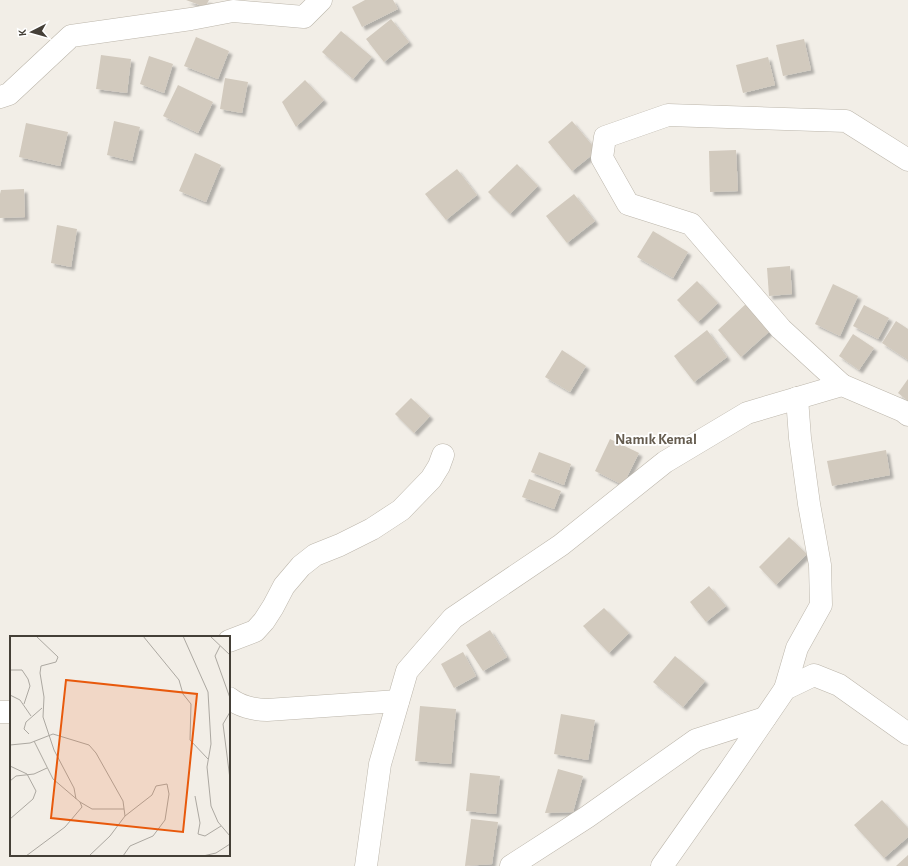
<svg xmlns="http://www.w3.org/2000/svg" width="908" height="866" font-family="'Alegreya Sans',sans-serif">
<defs>
<filter id="shadow"><feDropShadow dx="3.5" dy="3.5" stdDeviation="1" flood-color="#0004"/></filter>
</defs>
<rect width="100%" height="100%" fill="#f2eee7"/>
<!-- building -->
<g fill="#d2cabe" filter="url(#shadow)">
<path d="M186,0H209L205,7Z"/>
<path d="M365,0H393L398,9L362,27L352,7Z"/>
<path d="M391,19L409,42L384,62L366,39Z"/>
<path d="M341,31L372,57L353,79L322,52Z"/>
<path d="M196,37L229,51L218,79L184,66Z"/>
<path d="M804,39L811,70L783,76L776,45Z"/>
<path d="M101,55L131,59L127,93L96,89Z"/>
<path d="M149,56L173,64L164,93L140,84Z"/>
<path d="M768,57L775,85L743,93L736,65Z"/>
<path d="M225,78L248,82L242,113L220,109Z"/>
<path d="M305,80L324,100L296,127L282,102Z"/>
<path d="M178,85L213,102L198,133L163,116Z"/>
<path d="M114,121L140,127L132,161L107,155Z"/>
<path d="M572,121L597,151L572,171L548,142Z"/>
<path d="M26,123L68,132L60,166L19,157Z"/>
<path d="M736,150L738,191L710,192L709,151Z"/>
<path d="M195,153L221,165L206,202L179,191Z"/>
<path d="M517,164L538,186L510,214L488,192Z"/>
<path d="M457,169L477,195L446,220L425,194Z"/>
<path d="M24,189L25,217L0,218V194L1,190Z"/>
<path d="M574,194L595,221L567,243L546,216Z"/>
<path d="M57,225L77,229L71,267L51,263Z"/>
<path d="M653,231L688,252L673,278L637,257Z"/>
<path d="M790,266L792,294L769,296L767,268Z"/>
<path d="M697,281L718,303L698,322L677,300Z"/>
<path d="M833,284L858,296L840,336L815,324Z"/>
<path d="M748,302L772,329L741,357L718,330Z"/>
<path d="M864,305L889,318L878,339L853,326Z"/>
<path d="M896,321L908,329V360L882,343Z"/>
<path d="M707,330L727,357L694,382L674,356Z"/>
<path d="M853,334L874,348L859,370L839,356Z"/>
<path d="M562,350L586,366L570,392L545,377Z"/>
<path d="M908,379V401L898,393Z"/>
<path d="M411,398L430,416L414,433L395,414Z"/>
<path d="M610,439L639,453L623,485L595,471Z"/>
<path d="M886,450L890,475L832,486L827,461Z"/>
<path d="M539,452L571,464L564,485L531,472Z"/>
<path d="M529,479L561,491L554,509L522,497Z"/>
<path d="M789,537L807,554L776,585L759,567Z"/>
<path d="M709,586L726,606L706,622L690,602Z"/>
<path d="M604,608L629,633L609,653L583,626Z"/>
<path d="M490,630L507,657L483,671L466,645Z"/>
<path d="M463,652L476,676L454,688L441,664Z"/>
<path d="M675,656L705,681L683,707L653,682Z"/>
<path d="M420,706L456,709L451,764L415,761Z"/>
<path d="M561,714L595,720L588,760L554,754Z"/>
<path d="M558,769L583,776L573,812L545,813Z"/>
<path d="M470,773L500,776L496,814L466,811Z"/>
<path d="M882,800L908,828V837L884,858L854,825Z"/>
<path d="M471,819L498,822L492,864L465,866Z"/>
<path d="M908,855V866H896Z"/>
</g>
<g fill="none" stroke-linecap="round" stroke-linejoin="round">
<!-- minor casing -->
<g stroke="#bcb6ab" stroke-width="23">
<g id="minor">
<path d="M0,97L9,94L71,36L191,19L233,11L304,17L321,0"/>
<path d="M842,385L781,329L691,224L628,204L602,158L605,137L668,115L846,121L908,160"/>
<path d="M229,641L255,631L264,621L273,607L284,586L301,566L315,555L340,545L372,529L401,510L431,479L439,466L443,455"/>
<path d="M785,689L797,648L821,605L820,565L809,504L800,438L797,398"/>
<path d="M229,698C239,706 254,710 267,710L398,701"/>
<path d="M0,712H11"/>
<path d="M366,866L380,764L407,671L453,618L561,545L665,462L747,413L842,385L903,411L908,415"/>
<path d="M511,866L587,817L696,740L765,718"/>
<path d="M662,866L729,771L785,689L814,675L839,685L908,734"/>
</g>
</g>
<!-- minor -->
<use href="#minor" stroke="#fff" stroke-width="22"/>
</g>
<g text-anchor="middle" dominant-baseline="central" stroke-width="3.5" stroke-linejoin="round" paint-order="stroke">
<!-- district labels -->
<g font-size="15" font-weight="bold" fill="#655c4f" stroke="#fff">
<text x="656" y="439">Namık Kemal</text>
</g>
</g>
<!-- overview -->
<g transform="translate(10 636)">
<rect width="220" height="220" fill="#f2eee7"/>
<path fill="none" stroke="#aca8a1" stroke-width="1" d="M26,0L48,21L46,26L31,30L30,37L34,61L33,81L44,114L64,152L66,163M133,0L169,44L173,58L181,68L180,104L198,123M173,0L198,56L201,108L197,131L201,170L208,186L220,200M200,0L220,19M210,10L205,20L220,62M0,34H12L18,43L20,50L14,68M0,59L10,64L21,80M220,76L213,88L220,143M19,98L14,93L16,86L32,72M0,109L20,107L43,98L79,109L86,117L113,165L115,180L100,200L79,220M0,130L17,138L26,155L23,163L0,183M0,145L6,140L24,138L37,132M185,160L190,187L188,198L195,200L211,190M70,166L82,173H114M16,220L55,191L72,171L70,166L43,143L24,105M113,220L120,210L143,200L155,184L159,158L157,148L146,150L142,159L115,180M193,220L206,217L220,208"/>
<path fill="#e8590c" fill-opacity="0.15" stroke="#e8590c" stroke-width="2" d="M56,44L187,58L173,196L41,182Z"/>
<rect width="220" height="220" fill="none" stroke="#443f37" stroke-width="2"/>
</g>
<!-- north arrow -->
<g transform="translate(32 32) rotate(264)" stroke="#ffffff" stroke-width="3" paint-order="stroke">
<path d="M0-3L7 15L0 10L-7 15Z" fill="#443f37"/>
<text y="-6" font-size="11" font-weight="bold" text-anchor="middle" fill="#443f37">K</text>
</g>
</svg>
